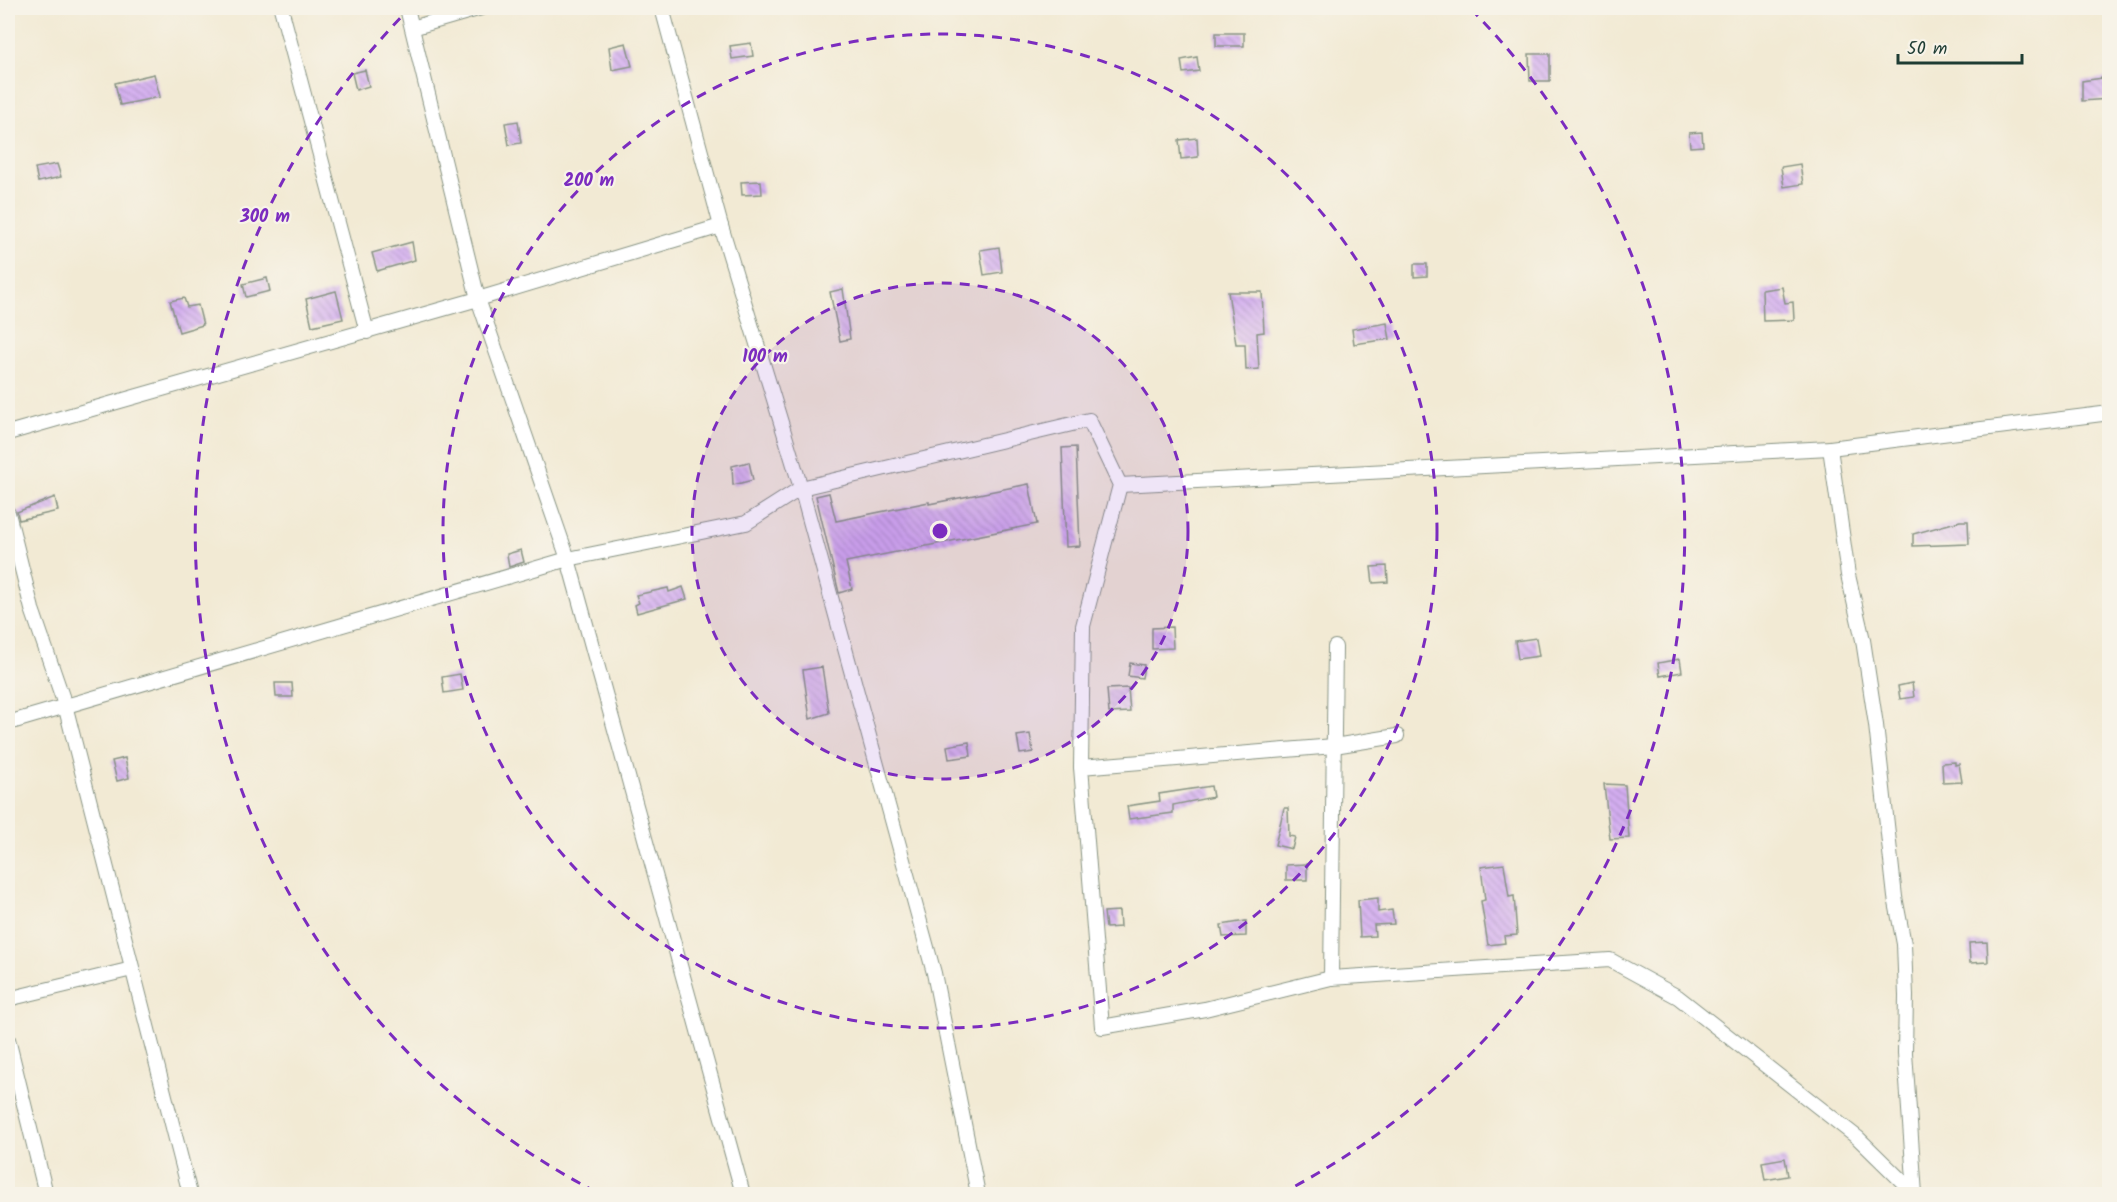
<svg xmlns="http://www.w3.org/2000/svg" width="2117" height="1202" font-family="Kalam,sans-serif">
<defs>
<pattern id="building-back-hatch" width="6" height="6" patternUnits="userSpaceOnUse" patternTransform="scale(1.5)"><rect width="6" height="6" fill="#d4aef1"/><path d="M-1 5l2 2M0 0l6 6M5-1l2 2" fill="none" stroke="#ab8fc4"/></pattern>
</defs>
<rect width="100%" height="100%" fill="#f7f3e8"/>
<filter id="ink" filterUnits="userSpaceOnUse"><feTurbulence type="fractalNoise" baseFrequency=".0167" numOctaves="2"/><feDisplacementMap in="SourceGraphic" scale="12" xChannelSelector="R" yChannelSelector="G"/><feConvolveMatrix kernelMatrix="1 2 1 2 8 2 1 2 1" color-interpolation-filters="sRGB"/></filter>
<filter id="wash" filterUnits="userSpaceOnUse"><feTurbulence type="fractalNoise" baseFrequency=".008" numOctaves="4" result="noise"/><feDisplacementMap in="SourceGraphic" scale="24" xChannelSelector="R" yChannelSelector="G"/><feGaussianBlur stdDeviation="1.35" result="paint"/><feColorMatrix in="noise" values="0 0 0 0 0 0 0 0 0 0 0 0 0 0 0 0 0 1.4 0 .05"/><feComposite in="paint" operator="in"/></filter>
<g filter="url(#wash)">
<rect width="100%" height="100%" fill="#f2ead4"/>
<g id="blocks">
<!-- building -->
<g fill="url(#building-back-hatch)">
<rect x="1216" y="33" width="28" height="13"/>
<path d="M626,43L632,66L612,70L609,47Z"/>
<path d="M751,43L753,56L732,59L730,46Z"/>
<path d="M1529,54H1550V81H1530Z"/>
<path d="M1197,57L1199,71L1183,73L1181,60Z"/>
<path d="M365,70L369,86L356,90L352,73Z"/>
<path d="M154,74L160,97L120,105L115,83Z"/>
<path d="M2109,77V99L2082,101V81Z"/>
<path d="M518,121L521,143L509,145L505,123Z"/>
<path d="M1702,132L1703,146L1690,147L1689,133Z"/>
<path d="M1197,138L1198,157L1181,159L1179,140Z"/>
<path d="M57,164L61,177L38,182L35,168Z"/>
<path d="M1800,164L1803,184L1784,187L1781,167Z"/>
<path d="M761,181L762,194L742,195L741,182Z"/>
<path d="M412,242L415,260L377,271L372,253Z"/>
<path d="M999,247L1002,272L984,275L980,250Z"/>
<path d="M1414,264H1427V276L1414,277Z"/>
<path d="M267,278L270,291L246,297L243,284Z"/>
<path d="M1782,287L1785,303L1793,302L1794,320L1763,321L1762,290Z"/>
<path d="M843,289L850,339L840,341L830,292Z"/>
<path d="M336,291L343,319L312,326L306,299Z"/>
<path d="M1228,292H1262L1264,332L1257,333L1259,369L1246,370L1245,344H1236Z"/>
<path d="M184,298L187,307L198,305L203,325L179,332L170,301Z"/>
<path d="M1387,323L1390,339L1354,344L1352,329Z"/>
<path d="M1076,447L1080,546L1066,547L1062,448Z"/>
<path d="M749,462L753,480L733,485L732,466Z"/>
<path d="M1029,484L1037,524L846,562L852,589L839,593L816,496L829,493L836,521L929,502V504Z"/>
<path d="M55,497L58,511L19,520L17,512Z"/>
<path d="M1960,521H1968L1969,544L1913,546V534Z"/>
<path d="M521,550L524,562L509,567L507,554Z"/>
<path d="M1387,566L1388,582L1373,583L1371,567Z"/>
<path d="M683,587L687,599L637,613L635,605L639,603L636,595L668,588L669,592Z"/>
<path d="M1172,627L1173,648L1152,649V628Z"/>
<path d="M1536,638L1539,656L1518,659L1515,641Z"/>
<path d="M1680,659L1682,672L1660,676L1658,663Z"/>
<path d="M1130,663L1144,665L1142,678L1128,676Z"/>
<path d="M822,667L829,713L810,719L803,670Z"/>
<path d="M460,674L463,690L444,693L442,677Z"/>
<path d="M275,683H292L293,697H276Z"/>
<path d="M1912,683L1914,697L1900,699L1898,686Z"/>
<path d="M1128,688L1130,712L1109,713L1107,689Z"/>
<path d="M1030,734L1033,752L1020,754L1017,736Z"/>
<path d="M969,742L971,756L949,759L947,746Z"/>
<path d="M125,758L129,778L117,781L112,761Z"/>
<path d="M1955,762V765L1959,764L1962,782L1943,783L1942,763Z"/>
<path d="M1604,784L1625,785L1629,838L1610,839Z"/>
<path d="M1211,786L1213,797L1173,805V813L1129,819L1127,806L1160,801L1159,794Z"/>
<path d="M1284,808H1288L1289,836L1295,837L1292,849L1275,845Z"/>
<path d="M1307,864V880H1286V865Z"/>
<path d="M1504,864L1509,897L1514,896L1517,935L1504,936L1505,943L1488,945L1481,901L1485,900L1481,867Z"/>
<path d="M1378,898V912L1392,910L1394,924L1374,925L1375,936L1360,937L1358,900Z"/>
<path d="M1119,911L1120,927L1106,928L1104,912Z"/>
<path d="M1246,921V936L1223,937L1221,925Z"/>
<path d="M1987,942L1988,962L1970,963L1969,943Z"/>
<path d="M1785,1158L1788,1176L1765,1180L1762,1162Z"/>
</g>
</g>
</g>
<g filter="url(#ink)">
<use href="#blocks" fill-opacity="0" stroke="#889484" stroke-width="1.5"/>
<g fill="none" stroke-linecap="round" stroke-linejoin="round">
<!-- street casing -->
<g stroke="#889484" stroke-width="16">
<g id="street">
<path d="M281,8L367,332"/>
<path d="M407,8L478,299L568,559L743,1194"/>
<path d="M662,8L721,226L801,488L934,973L978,1194"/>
<path d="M412,28L481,8"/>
<path d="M8,433L478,299L721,226"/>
<path d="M1830,448L1848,575L1863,640L1876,725L1895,897L1904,944L1906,996L1905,1053L1915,1194"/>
<path d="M1120,485L1830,448L2110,413"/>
<path d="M8,513L32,609L65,705L190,1194"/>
<path d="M8,723L568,559L746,523L801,488L1089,420L1120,485L1083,626L1081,767L1102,1027L1205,1009L1331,978L1610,960L1678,997L1858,1138L1915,1194"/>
<path d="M1081,767L1334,746L1397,736"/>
<path d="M1331,978L1335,647"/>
<path d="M8,999L132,969"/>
<path d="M8,1039L46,1194"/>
</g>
</g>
<!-- street -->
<use href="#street" stroke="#fff" stroke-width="14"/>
</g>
</g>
<!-- distance rings -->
<circle cx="940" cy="531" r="248" fill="#7b2cbf" fill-opacity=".12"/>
<g fill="none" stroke="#7b2cbf" stroke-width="3" stroke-dasharray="10 8">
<circle cx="940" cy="531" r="248"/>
<circle cx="940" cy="531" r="497"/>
<path d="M596 1192A745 745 0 0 1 409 9M1471 9A745 745 0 0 1 1284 1192"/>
</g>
<circle cx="940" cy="531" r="9" fill="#7b2cbf" stroke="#f7f3e8" stroke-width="3"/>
<g font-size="18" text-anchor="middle" font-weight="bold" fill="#7b2cbf" stroke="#f7f3e8" stroke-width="4.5" stroke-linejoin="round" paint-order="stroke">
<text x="589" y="186">200 m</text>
<text x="265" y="222">300 m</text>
<text x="765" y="362">100 m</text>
</g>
<!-- margin -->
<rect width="2117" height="1202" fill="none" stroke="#f7f3e8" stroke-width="30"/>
<!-- scale -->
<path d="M1898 54v9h124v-9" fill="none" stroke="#1f3d34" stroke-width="3"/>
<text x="1907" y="54" font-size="18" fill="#1f3d34" stroke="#f7f3e8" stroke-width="4.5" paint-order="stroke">50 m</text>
</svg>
